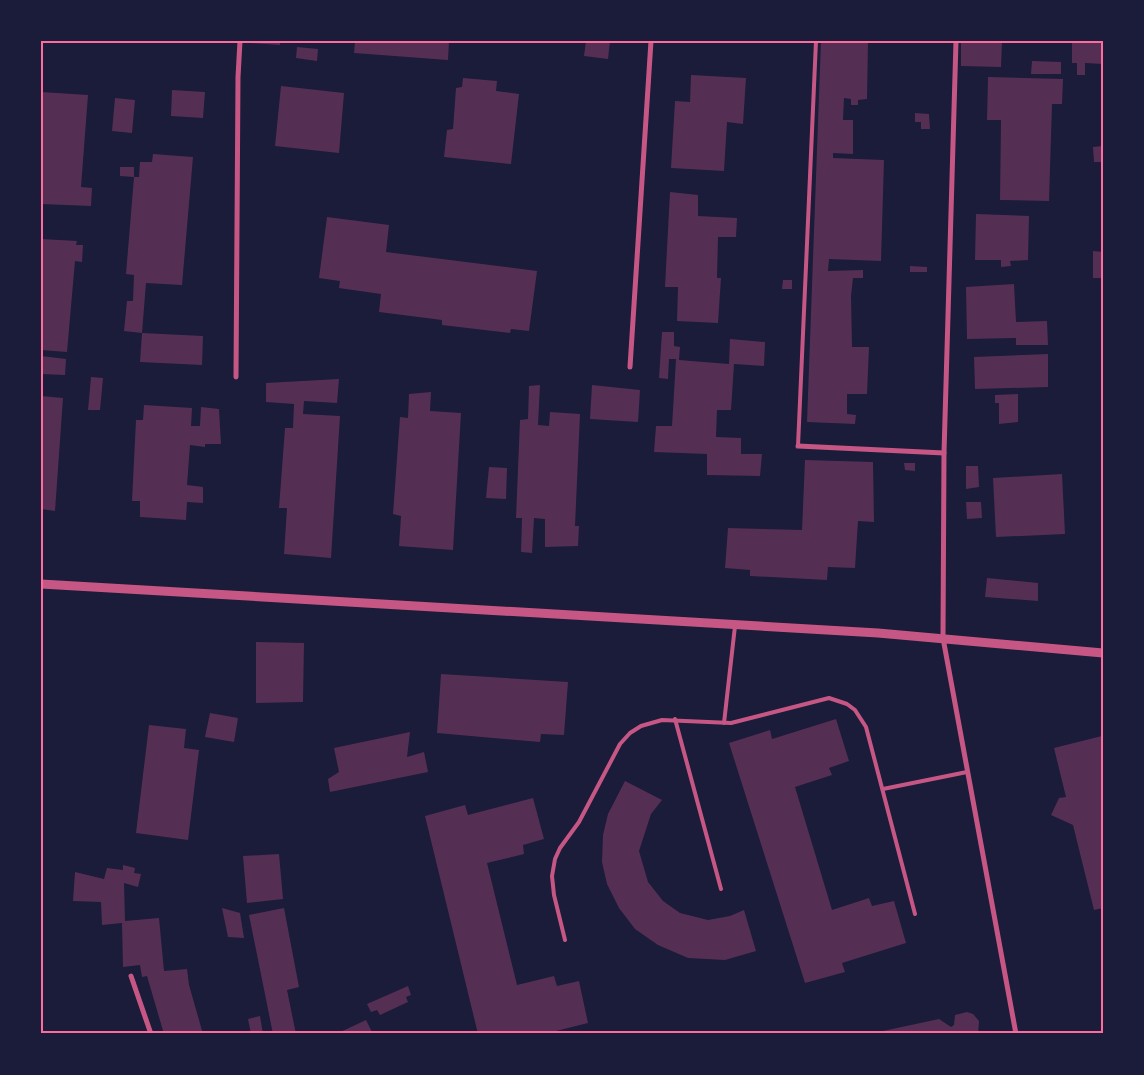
<svg xmlns="http://www.w3.org/2000/svg" width="1144" height="1075" font-family="Karla,sans-serif">
<rect width="100%" height="100%" fill="#1b1b3a"/>
<!-- building -->
<g fill="#542f53">
<path d="M250,41H280V45L250,43Z"/>
<path d="M355,41H449L448,60L354,53Z"/>
<path d="M586,41H610L608,59L584,56Z"/>
<path d="M821,41H868L867,99L858,100V105H851V99L844,98L843,120H853V154L833,153V158L884,160L881,261L829,259L828,271L863,270V278H853L851,296L852,347H869L867,394H847V414L856,415L855,424L807,422Z"/>
<path d="M961,41H1002L1001,67L961,66Z"/>
<path d="M1072,41H1103V64L1085,63V75H1077V63H1072Z"/>
<path d="M297,47L318,49L317,61L296,58Z"/>
<path d="M1032,61L1061,62V74H1031Z"/>
<path d="M691,75L746,78L743,124L727,122L724,171L671,168L675,101L690,102Z"/>
<path d="M988,77L1063,79L1062,104H1052L1049,201L1000,200L1001,120H987Z"/>
<path d="M463,78L497,81L496,91L519,94L511,164L444,157L447,130L453,129L456,88L462,87Z"/>
<path d="M281,86L344,93L339,153L275,146Z"/>
<path d="M172,90L205,92L203,118L171,116Z"/>
<path d="M41,92L88,95L81,187L92,188L91,206L41,204Z"/>
<path d="M115,98L135,100L132,133L112,131Z"/>
<path d="M915,113L929,114L930,129H921V122H915Z"/>
<path d="M1103,146V162H1094L1093,147Z"/>
<path d="M153,154L193,157L182,285L146,283L142,333L124,331L127,301H133L134,275L126,274L134,177H139L140,162H152Z"/>
<path d="M120,167H134V177L120,176Z"/>
<path d="M670,192L698,195V216L737,218L736,237H718L717,278H721L718,323L677,321L678,287H665Z"/>
<path d="M976,214L1029,216L1028,260L1010,261L1011,266L1001,267V260H975Z"/>
<path d="M327,217L389,225L386,252L537,271L529,331L511,329L510,333L442,325V320L379,312L381,294L339,288L340,281L319,278Z"/>
<path d="M41,239L77,241L76,245H83L82,262L75,261L67,352L41,350Z"/>
<path d="M1093,251L1103,252V278H1093Z"/>
<path d="M910,266L927,267V272H910Z"/>
<path d="M783,280H792V289H782Z"/>
<path d="M1014,284L1016,322L1047,321L1048,345H1016V338L967,339L966,287Z"/>
<path d="M662,332H674V346L680,347L679,360L729,364L730,339L765,342L764,366L734,364L731,410H717L716,437L741,438V454H762L760,476L707,475V454L654,452L656,426H672L676,359H669L668,379L659,378Z"/>
<path d="M142,333L203,336L202,365L140,362Z"/>
<path d="M1048,354V387L975,389L974,357Z"/>
<path d="M41,356L66,359L65,375L41,374Z"/>
<path d="M91,377L103,378L100,410H88Z"/>
<path d="M339,379L337,403L304,401L303,414L340,416L331,558L284,554L287,508H279L285,428H293L294,404L266,402V383Z"/>
<path d="M540,385L538,425L549,426L550,412L580,414L575,526H579L578,546L545,547V519L534,518L532,553L521,552L522,518H516L520,420L528,419L529,386Z"/>
<path d="M592,385L640,390L638,422L590,419Z"/>
<path d="M431,392L430,411L461,413L453,550L399,546L401,516L393,514L400,417L408,418L409,394Z"/>
<path d="M1018,394V422L999,424V403H995V395Z"/>
<path d="M41,396L63,398L55,511L41,509Z"/>
<path d="M144,405L192,408L191,426H200L201,407L219,409L221,444H205V447L190,445L187,485L203,487V503L187,502L186,520L140,517V501H132L136,420H143Z"/>
<path d="M805,460L873,462L874,522L858,521L855,568L828,567L827,580L750,576V570L725,568L728,528L802,530Z"/>
<path d="M904,463H915V471L905,470Z"/>
<path d="M966,466H978L979,487L966,489Z"/>
<path d="M489,467L507,468L506,499L486,498Z"/>
<path d="M1062,474L1065,534L996,537L993,478Z"/>
<path d="M966,502H981L982,518L967,519Z"/>
<path d="M987,578L1038,583V601L985,597Z"/>
<path d="M256,642L304,643L303,702L256,703Z"/>
<path d="M441,674L568,682L564,735L541,734L540,742L437,733Z"/>
<path d="M210,713L238,718L234,742L205,737Z"/>
<path d="M836,719L849,761L829,768L832,775L795,787L832,910L869,898L872,906L894,901L906,943L842,963L845,972L805,983L729,743L770,730L772,739Z"/>
<path d="M149,725L186,729L184,748L199,750L188,840L136,833Z"/>
<path d="M410,732L407,757L424,752L428,772L330,792L328,779L339,772L334,748Z"/>
<path d="M1102,736L1103,908L1094,910L1073,825L1051,815L1059,798L1066,797L1054,748Z"/>
<path d="M625,781L662,800L651,814L639,851L648,882L663,901L680,913L708,920L730,916L744,910L756,951L725,960L688,958L658,945L635,929L619,908L607,884L602,862L603,835L608,814Z"/>
<path d="M533,798L544,839L523,845L524,854L487,863L517,985L554,976L557,986L579,981L588,1023L544,1034H478L425,816L465,805L468,815Z"/>
<path d="M279,854L283,899L247,903L243,856Z"/>
<path d="M123,865L135,868L134,873L141,874L138,887L124,883L125,921L159,918L164,971L187,969L189,985L203,1034H164L147,976L142,977L140,965L123,967L122,923L102,925L101,902L73,901L75,872L104,879L107,868L123,870Z"/>
<path d="M222,908L240,913L244,938L228,937Z"/>
<path d="M284,908L299,987L287,990L296,1034H273L249,915Z"/>
<path d="M408,986L411,995L406,997L408,1002L380,1015L377,1010L371,1012L367,1004Z"/>
<path d="M967,1012L973,1014L979,1021L978,1034H886L883,1031L939,1019L951,1027L954,1025L955,1015Z"/>
<path d="M260,1016L263,1034H251L248,1019Z"/>
<path d="M366,1020L373,1034H336Z"/>
</g>
<g fill="none" stroke-linecap="round" stroke-linejoin="round">
<!-- service -->
<g stroke="#c65784" stroke-width="4">
<path d="M798,446L816,41"/>
<path d="M675,719L721,889"/>
<path d="M724,723L735,626"/>
<path d="M883,789L967,772"/>
<path d="M565,940L554,895L552,876L555,859L560,848L579,822L620,744L630,733L641,726L662,720L731,723L829,698L847,704L855,710L866,727L915,914"/>
</g>
<!-- minor -->
<g stroke="#c65784" stroke-width="5">
<path d="M956,41L944,453L943,638L1016,1034"/>
<path d="M630,367L651,41"/>
<path d="M236,377L238,77L240,41"/>
<path d="M798,446L944,453"/>
<path d="M131,976L151,1034"/>
</g>
<!-- tertiary -->
<path stroke="#c65784" stroke-width="9" d="M41,584L878,633L1103,653"/>
</g>
<!-- border -->
<rect width="1144" height="1075" fill="none" stroke="#1b1b3a" stroke-width="85"/>
<rect x="42" y="42" width="1060" height="990" fill="none" stroke="#ff6b9d" stroke-width="2"/>
</svg>
